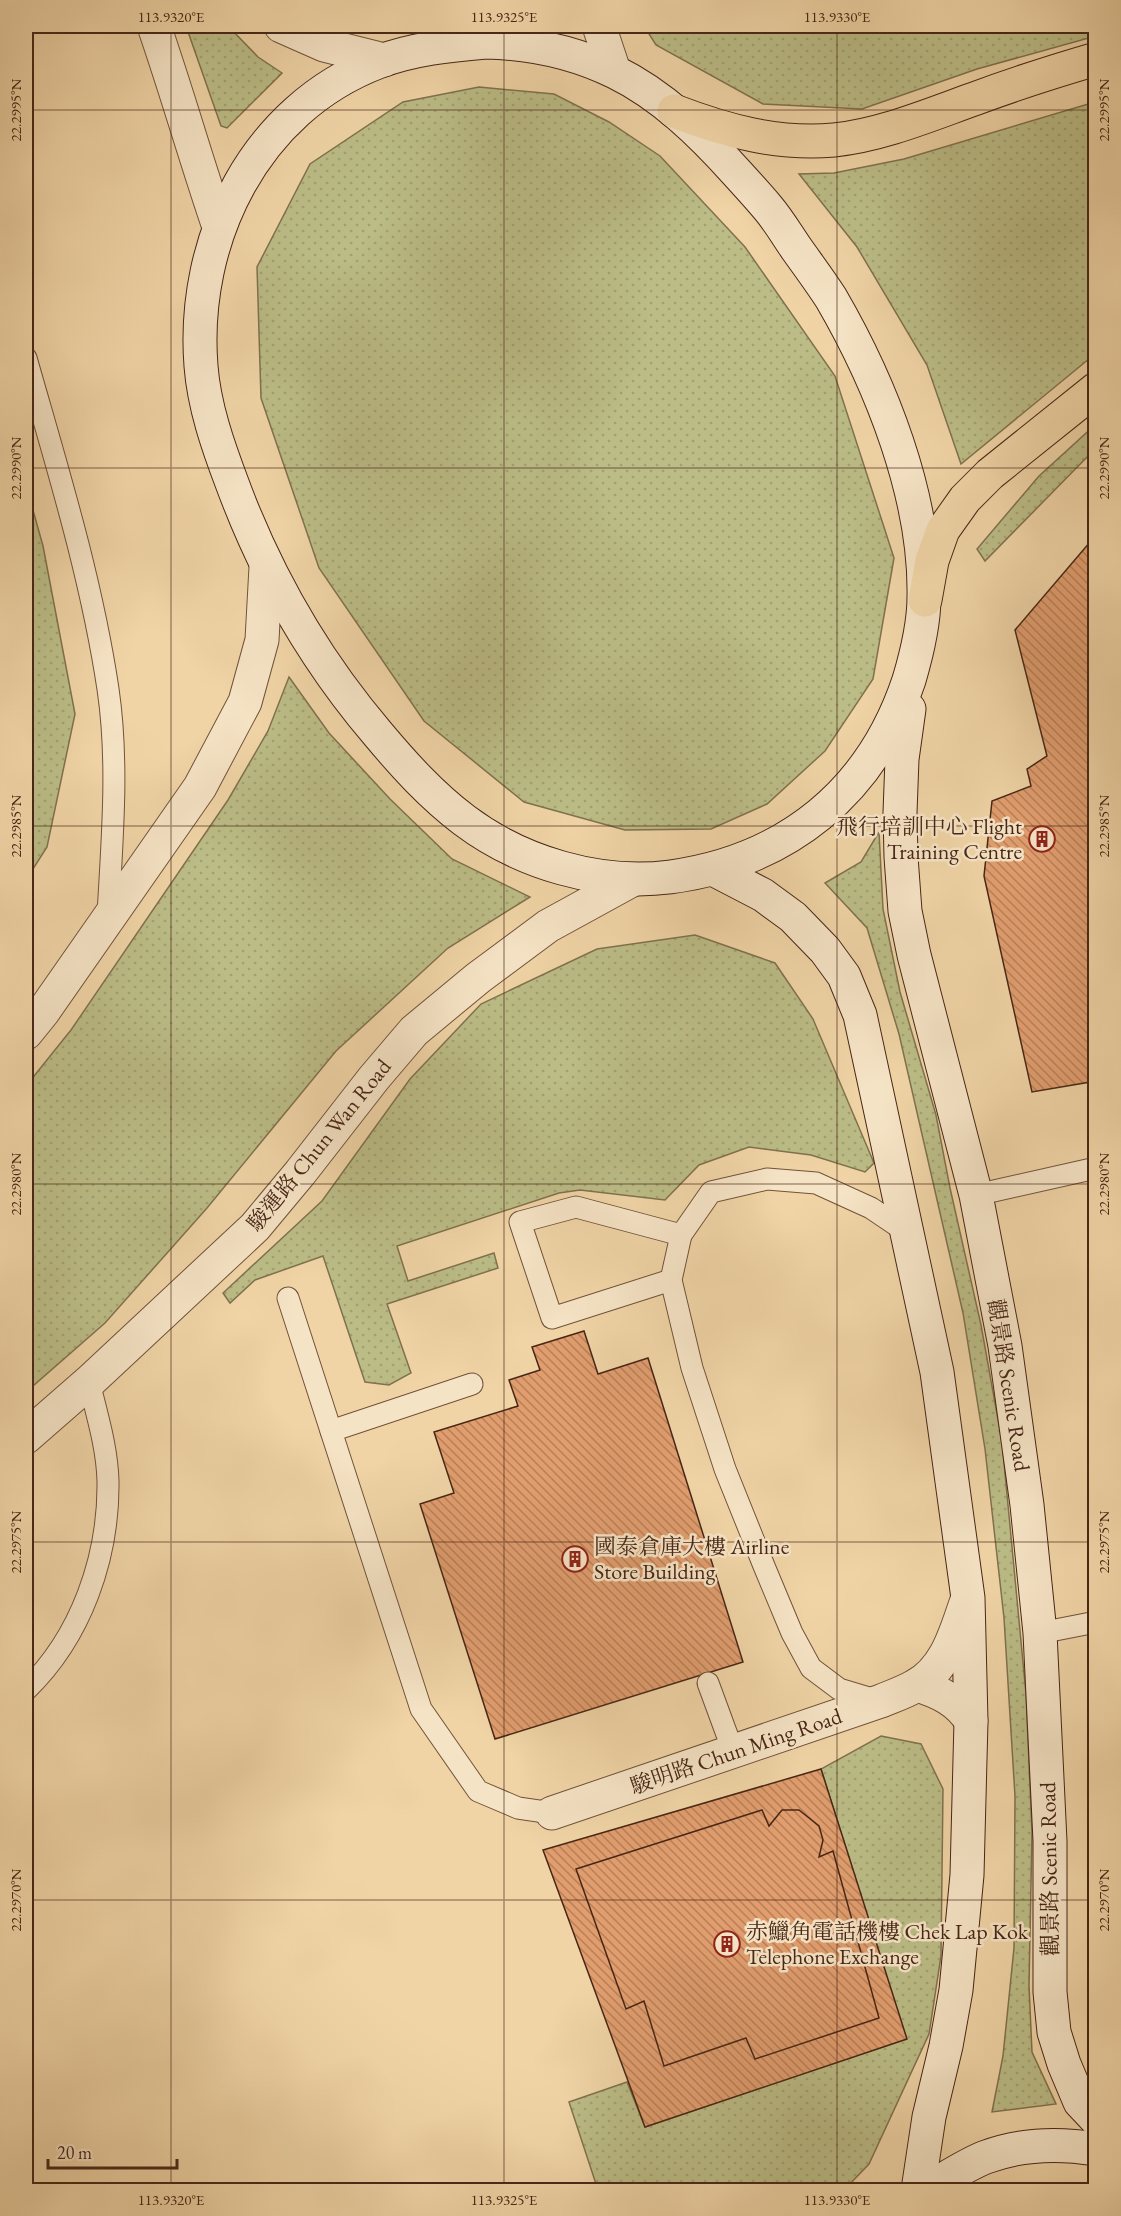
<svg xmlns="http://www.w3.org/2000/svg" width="1121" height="2216" font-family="'EB Garamond','Noto Serif TC',serif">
<defs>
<pattern id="grass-dots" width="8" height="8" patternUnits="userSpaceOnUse" patternTransform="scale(1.5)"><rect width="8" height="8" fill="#bbbc86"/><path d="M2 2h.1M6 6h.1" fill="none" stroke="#a2a173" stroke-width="1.8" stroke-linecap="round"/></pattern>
<pattern id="building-back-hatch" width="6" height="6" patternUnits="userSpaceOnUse" patternTransform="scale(1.5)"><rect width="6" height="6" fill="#e19d6e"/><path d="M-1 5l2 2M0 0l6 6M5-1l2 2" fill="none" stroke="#b88059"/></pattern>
</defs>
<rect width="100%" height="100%" fill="#f0d4a6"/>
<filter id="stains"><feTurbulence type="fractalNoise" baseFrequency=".00333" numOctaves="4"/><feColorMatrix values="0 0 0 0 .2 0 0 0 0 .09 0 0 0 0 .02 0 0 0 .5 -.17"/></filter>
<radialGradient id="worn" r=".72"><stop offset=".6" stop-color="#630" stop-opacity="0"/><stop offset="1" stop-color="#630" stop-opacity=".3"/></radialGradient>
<!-- grass -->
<g fill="url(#grass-dots)" stroke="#81714e" stroke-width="1.5">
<path d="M186,26H228L258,57L282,73L227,128L221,126Z"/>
<path d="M644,26H1095L1096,36L977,69L862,109L763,104L656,45Z"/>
<path d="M479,87L554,94L609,122L660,156L745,247L835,376L894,558L873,679L825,751L767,804L711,829L625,830L524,802L424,721L319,568L261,398L257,267L310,164L403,102Z"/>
<path d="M1095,102V354L961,464L927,365L857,247L799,174L834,173L904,159Z"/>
<path d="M1095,425V449L985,561L977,549L1039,476Z"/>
<path d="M26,485L43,546L75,714L47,847L26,880Z"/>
<path d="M289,677L329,733L390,799L452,859L530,897L448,948L336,1051L207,1208L105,1323L26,1392V1086L71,1030L228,800L268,731Z"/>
<path d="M879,832L883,909L900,992L936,1115L950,1188L981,1325L1002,1442L1026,1694L1032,1832L1029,1986L1032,2052L1056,2104L992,2112L1003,2056L1014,1948L1015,1796L1004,1618L985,1449L963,1313L899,1034L867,928L825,883L861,862Z"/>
<path d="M695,935L775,963L813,1019L874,1163L865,1172L811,1155L749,1147L699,1165L665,1200L580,1190L559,1193L397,1246L408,1281L494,1253L498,1268L387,1304L411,1373L389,1385L365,1382L323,1256L255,1280L230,1303L223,1293L322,1201L410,1079L481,1004L597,949Z"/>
<path d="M881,1736L921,1744L943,1789L941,1956L929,2034L869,2164L844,2190H598L569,2102L627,2082L645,2127L906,2039L821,1769Z"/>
</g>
<!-- building -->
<g fill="url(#building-back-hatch)" stroke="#472616" stroke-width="1.5">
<path d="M1096,535V1081L1032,1092L984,876L992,801L1031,786L1027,769L1047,756L1015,630Z"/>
<path d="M584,1331L598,1374L648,1358L743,1662L495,1739L420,1504L454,1493L434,1432L518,1406L509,1380L540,1370L532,1347Z"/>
<path d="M821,1769L907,2039L645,2127L543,1850Z"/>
<path d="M762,1810L769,1826L782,1810H799L819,1826L823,1840L819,1857L833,1851L879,2018L755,2059L746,2038L664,2066L644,2001L626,2009L576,1869Z"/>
</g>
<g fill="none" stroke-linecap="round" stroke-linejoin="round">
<!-- service casing -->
<g stroke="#71523a" stroke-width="23">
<g id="service">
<path d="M26,358C57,467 91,576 108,689C119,763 112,840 108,915"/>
<path d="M976,1195L1096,1168"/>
<path d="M671,1280L552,1318L520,1222L576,1207L681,1235"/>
<path d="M288,1298L421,1709L478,1791L518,1808L552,1813"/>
<path d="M331,1431L472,1384"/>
<path d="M1040,1633L1096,1622"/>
<path d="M708,1683L733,1751"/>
<path d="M26,1690C81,1637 109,1558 108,1481C107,1447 97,1415 89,1382"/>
<path d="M879,1701L839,1689L811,1668L792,1633L764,1566L725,1469L692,1368L671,1280L681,1235L711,1192L767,1179L816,1183L871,1208L908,1233"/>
</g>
</g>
<!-- minor casing -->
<g stroke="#71523a" stroke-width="35">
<g id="minor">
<path d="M599,26L614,71"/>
<path d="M917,1685C940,1692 958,1701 971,1721"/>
<path d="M552,1813L881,1701C893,1696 905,1692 915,1686C947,1669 956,1631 967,1600"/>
</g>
</g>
<!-- tertiary casing -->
<g stroke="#71523a" stroke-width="35">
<g id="tertiary">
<path d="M154,26C177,92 196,160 219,227"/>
<path d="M281,26L324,45L384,60"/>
<path d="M26,1033L43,1012L200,787L245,702L262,640L266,567"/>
<path d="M26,1437L89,1382L255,1227L300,1173L374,1078L414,1031L478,978L548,926L632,880"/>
</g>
</g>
<!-- secondary casing -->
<g stroke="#472616" stroke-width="35">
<g id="secondary">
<path d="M486,42C531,43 574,52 615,72C662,95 701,133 736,172C747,184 758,196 768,208C779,221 787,235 796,248C808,265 820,281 831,298C881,384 926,497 924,597C924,625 917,653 909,680C872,792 787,861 670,877C599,886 521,863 464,820C431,795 404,765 378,734C314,659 266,575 232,483C218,446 204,406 201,366C191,239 255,109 378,62C412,49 450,45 486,42Z"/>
<path d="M909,709L902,759L900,813L901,857L905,911L914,955L976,1195L1005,1346L1027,1505L1040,1633L1050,1841V1992L1054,2032L1064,2064L1080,2102L1096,2119"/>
<path d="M713,869L763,895L793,917L825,950L844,976L860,1015L937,1372L968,1598L971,1721L967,1875L956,1990L946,2046L929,2117L918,2190"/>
<path d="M925,2190C944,2180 965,2165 986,2157C1021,2144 1059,2143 1096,2149"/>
</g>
</g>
<!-- motorway casing -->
<g stroke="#472616" stroke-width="35">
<g id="motorway">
<path d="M674,111C726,131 778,145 834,140C882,135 929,115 974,99C1014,84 1055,71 1096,59"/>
<path d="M925,600L932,561L943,530L965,499L990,474L1096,389"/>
</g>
</g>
<!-- service -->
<use href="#service" stroke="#f5e3c5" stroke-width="21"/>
<!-- minor -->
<use href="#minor" stroke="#f5e3c5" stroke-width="33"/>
<!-- tertiary -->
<use href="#tertiary" stroke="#f5e3c5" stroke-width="33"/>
<!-- secondary -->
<use href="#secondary" stroke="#f5e3c5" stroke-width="33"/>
<!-- motorway -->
<use href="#motorway" stroke="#f0d4a6" stroke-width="33"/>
</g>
<!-- ticks -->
<path fill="none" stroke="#472616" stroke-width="1.5" stroke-opacity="0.45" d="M171,26V2190M504,26V2190M837,26V2190M26,110H1096M26,468H1096M26,826H1096M26,1184H1096M26,1542H1096M26,1900H1096"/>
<!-- icons -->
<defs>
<g id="building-ring" transform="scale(1.35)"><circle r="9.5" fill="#f5e3c5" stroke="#8f2418" stroke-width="1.5"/><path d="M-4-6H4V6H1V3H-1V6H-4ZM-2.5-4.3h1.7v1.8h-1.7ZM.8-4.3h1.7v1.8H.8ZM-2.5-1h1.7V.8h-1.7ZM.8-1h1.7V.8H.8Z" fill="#8f2418"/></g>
</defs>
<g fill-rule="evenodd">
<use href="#building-ring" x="1042" y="839"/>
<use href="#building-ring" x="575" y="1559"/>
<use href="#building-ring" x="727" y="1944"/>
</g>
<g text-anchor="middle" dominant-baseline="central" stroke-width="5" stroke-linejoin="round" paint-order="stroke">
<!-- poi labels -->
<g font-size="22" fill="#472616" stroke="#f5e3c5" text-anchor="start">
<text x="1022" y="826" text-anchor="end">飛行培訓中心 Flight<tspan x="1022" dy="25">Training Centre</tspan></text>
<text x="594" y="1546">國泰倉庫大樓 Airline<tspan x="594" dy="25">Store Building</tspan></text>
<text x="746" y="1931">赤鱲角電話機樓 Chek Lap Kok<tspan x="746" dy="25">Telephone Exchange</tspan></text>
</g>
<!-- street labels -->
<g font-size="22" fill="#472616" stroke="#f5e3c5">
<text transform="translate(319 1145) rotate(-51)">駿運路 Chun Wan Road</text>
<text transform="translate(1009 1385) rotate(81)">觀景路 Scenic Road</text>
<text transform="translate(736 1751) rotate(-19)">駿明路 Chun Ming Road</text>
<text transform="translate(1049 1869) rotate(-91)">觀景路 Scenic Road</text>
</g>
</g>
<!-- margin -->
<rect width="1121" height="2216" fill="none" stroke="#f0d4a6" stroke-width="66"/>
<!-- scale -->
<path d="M48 2159v9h129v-9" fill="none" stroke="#472616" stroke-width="3"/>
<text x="57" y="2159" font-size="18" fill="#472616" stroke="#f5e3c5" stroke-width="4.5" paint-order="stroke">20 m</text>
<rect x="33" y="33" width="1055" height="2150" fill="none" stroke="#472616" stroke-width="2"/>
<g font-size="15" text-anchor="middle" fill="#472616">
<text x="171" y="22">113.9320°E</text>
<text x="504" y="22">113.9325°E</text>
<text x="837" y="22">113.9330°E</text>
<text transform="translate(16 110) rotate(-90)" y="5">22.2995°N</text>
<text transform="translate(1104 110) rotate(-90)" y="5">22.2995°N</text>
<text transform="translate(16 468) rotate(-90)" y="5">22.2990°N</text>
<text transform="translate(1104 468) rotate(-90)" y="5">22.2990°N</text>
<text transform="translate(16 826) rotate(-90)" y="5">22.2985°N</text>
<text transform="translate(1104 826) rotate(-90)" y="5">22.2985°N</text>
<text transform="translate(16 1184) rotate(-90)" y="5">22.2980°N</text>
<text transform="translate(1104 1184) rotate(-90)" y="5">22.2980°N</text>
<text transform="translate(16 1542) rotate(-90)" y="5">22.2975°N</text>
<text transform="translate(1104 1542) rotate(-90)" y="5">22.2975°N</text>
<text transform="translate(16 1900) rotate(-90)" y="5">22.2970°N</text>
<text transform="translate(1104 1900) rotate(-90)" y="5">22.2970°N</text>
<text x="171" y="2205">113.9320°E</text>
<text x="504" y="2205">113.9325°E</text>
<text x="837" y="2205">113.9330°E</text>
</g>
<rect width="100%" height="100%" filter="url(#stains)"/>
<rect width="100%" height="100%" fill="url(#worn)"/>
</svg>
